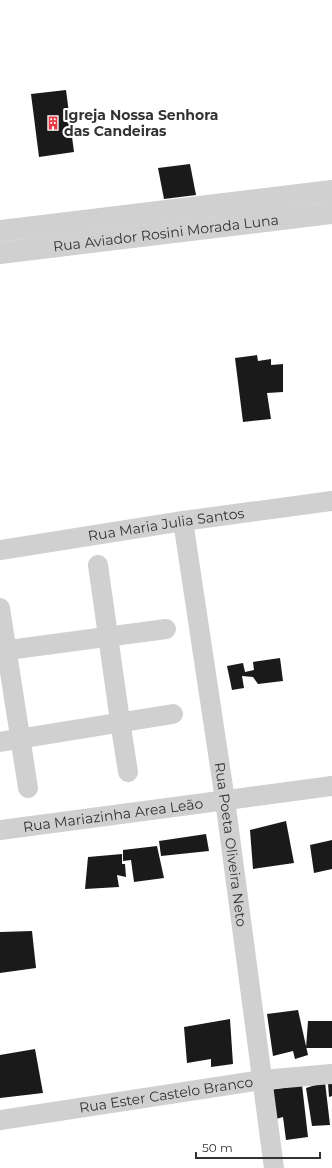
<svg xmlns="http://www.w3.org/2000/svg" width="332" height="1168" font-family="Montserrat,sans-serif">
<rect width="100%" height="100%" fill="#fff"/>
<!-- building -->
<g fill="#1a1a1a">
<path d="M66,90L74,152L39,157L31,94Z"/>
<path d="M190,164L196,195L164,199L158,168Z"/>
<path d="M257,355L258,361L271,359V365L283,364V392L267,393L271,419L243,422L235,358Z"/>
<path d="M280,658L283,681L258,684L253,677L242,676L244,688L232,690L227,666L243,663L245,672L254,670L253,662Z"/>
<path d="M286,821L294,863L253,869L250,830Z"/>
<path d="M206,834L209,851L161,856L159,841Z"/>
<path d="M332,840V869L314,873L310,845Z"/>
<path d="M157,846L164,878L134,882L131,860L123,861V850Z"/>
<path d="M122,854V864H125L126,877L117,875L119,887L85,889L88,857Z"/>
<path d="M32,931L36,968L0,973V932Z"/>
<path d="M298,1010L308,1055L295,1059L293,1051L273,1056L267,1014Z"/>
<path d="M230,1019L233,1064L211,1067V1059L187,1063L184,1027Z"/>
<path d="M308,1021H332V1048H306Z"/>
<path d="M35,1049L43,1093L0,1098V1055Z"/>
<path d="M325,1082L330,1125L312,1126L306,1088Z"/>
<path d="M328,1083H332V1096L329,1097Z"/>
<path d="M302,1085L308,1137L286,1140L283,1117L276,1119L270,1090Z"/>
</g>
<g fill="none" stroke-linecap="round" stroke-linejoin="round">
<!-- minor -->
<g stroke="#d0d0d0" stroke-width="20">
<path id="s1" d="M183,521L225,800L274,1168"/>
<path id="s2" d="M0,550L183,521L332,501"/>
<path d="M98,565L120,721L128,772"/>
<path d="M0,608L28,788"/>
<path d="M0,651L166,629"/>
<path d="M0,742L173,714"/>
<path id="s3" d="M0,830L332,786"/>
<path id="s4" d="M0,1120L262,1080L332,1074"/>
</g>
<!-- tertiary -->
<g stroke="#d0d0d0" stroke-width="22">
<path d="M0,231L332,191"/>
<path id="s5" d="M0,253L332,213"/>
</g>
</g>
<!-- icons -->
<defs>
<g id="building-bare" transform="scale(1.08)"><path d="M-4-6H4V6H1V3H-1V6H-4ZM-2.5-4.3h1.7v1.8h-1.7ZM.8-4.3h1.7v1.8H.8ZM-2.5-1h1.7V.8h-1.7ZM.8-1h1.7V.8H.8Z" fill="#e63946" stroke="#fff" stroke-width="2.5" paint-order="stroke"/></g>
</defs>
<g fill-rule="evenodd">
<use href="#building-bare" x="53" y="123"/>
</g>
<g text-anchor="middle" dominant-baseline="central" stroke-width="4" stroke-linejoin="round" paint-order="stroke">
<!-- poi labels -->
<g font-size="14" font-weight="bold" fill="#333" stroke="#fff" text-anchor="start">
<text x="64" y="115">Igreja Nossa Senhora<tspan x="64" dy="16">das Candeiras</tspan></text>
</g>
<!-- street labels -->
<g font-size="14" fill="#333" stroke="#fff">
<text stroke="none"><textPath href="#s5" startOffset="167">Rua Aviador Rosini Morada Luna</textPath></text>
<text stroke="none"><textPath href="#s2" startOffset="168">Rua Maria Julia Santos</textPath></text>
<text stroke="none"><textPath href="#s3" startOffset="114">Rua Mariazinha Area Leão</textPath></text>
<text stroke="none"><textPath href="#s1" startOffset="327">Rua Poeta Oliveira Neto</textPath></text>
<text stroke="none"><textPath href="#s4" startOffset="168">Rua Ester Castelo Branco</textPath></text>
</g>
</g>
<!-- scale -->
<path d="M196 1152v6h124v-6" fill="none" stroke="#333333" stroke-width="2"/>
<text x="202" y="1152" font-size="12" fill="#333333" stroke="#ffffff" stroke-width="3" paint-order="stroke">50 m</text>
</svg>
